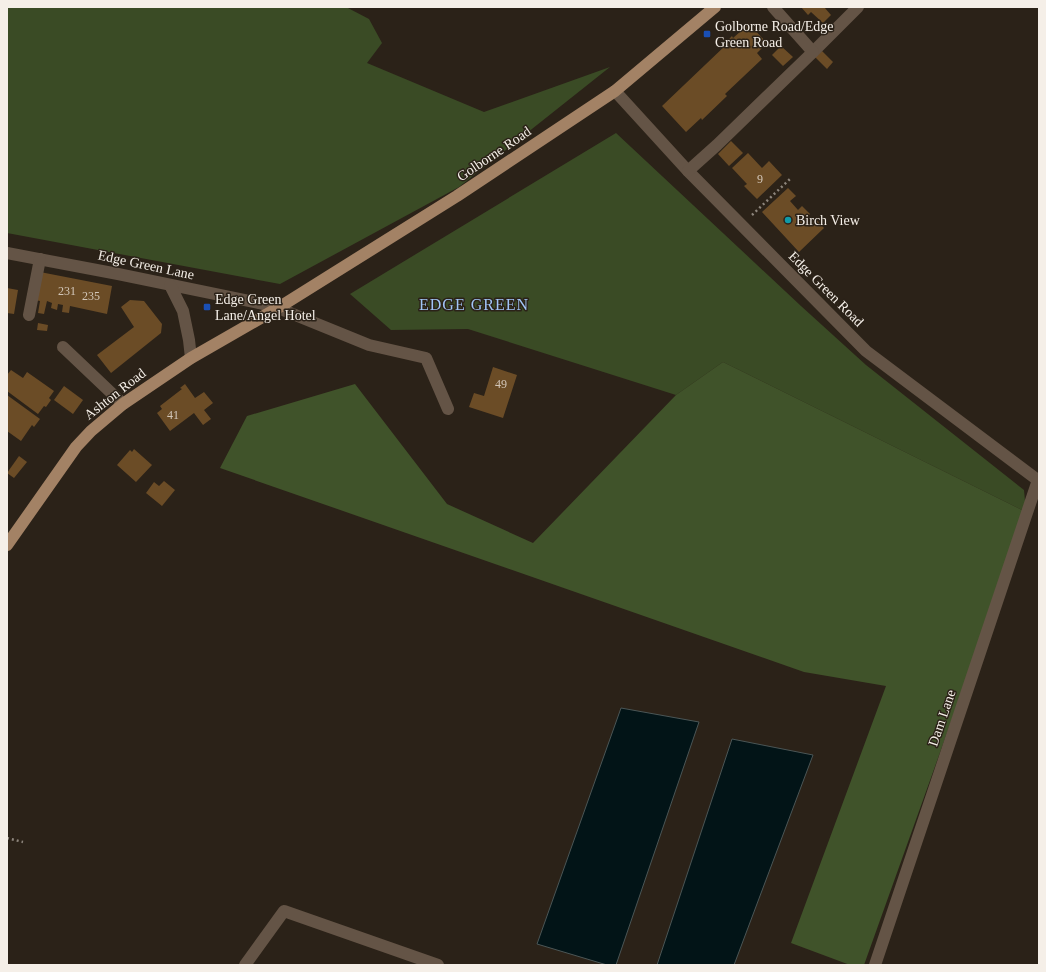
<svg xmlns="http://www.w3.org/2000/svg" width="1046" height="972" font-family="'Times New Roman',serif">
<rect width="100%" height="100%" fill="#2b2218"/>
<!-- green -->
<g fill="#3a4b25">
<path d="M7,7H346L369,19L382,43L367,63L484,112L610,67L459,187L280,284L7,233Z"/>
<path d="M616,133L801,306L866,365L1024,490L1026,512L723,362L676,395L468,329L391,330L350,294Z"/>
</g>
<!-- forest -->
<path fill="#40532a" d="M723,362L1026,512L864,965H850L791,943L886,686L804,672L220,468L247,416L355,384L447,504L533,543L676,395Z"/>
<!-- water -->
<g fill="#021417" stroke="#4b5656">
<path d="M621,708L699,722L616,965H607L537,944Z"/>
<path d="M732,739L813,755L734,965H657Z"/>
</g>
<!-- building -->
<g fill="#6b4c26">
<path d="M801,7H824L831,15L823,23L811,12L808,15Z"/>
<path d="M749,24L767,43L757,53L762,59L725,94L727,96L702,120L701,118L686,132L662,106L727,44L726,42L732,36L733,38Z"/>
<path d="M781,46L793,57L783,66L772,55Z"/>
<path d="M822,51L833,62L827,69L815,57Z"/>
<path d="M731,141L743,153L729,166L718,154Z"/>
<path d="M748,153L762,168L769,161L782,175L757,199L744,186L747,184L732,168Z"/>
<path d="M788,188L796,196L790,201L798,210L802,206L810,214L806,218L809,221L814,217L824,228L799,252L762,212Z"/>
<path d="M40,272L112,286L107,314L70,306L69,313L62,312L63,305L58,304L57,310L51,308L52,303L47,301L44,314L38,313L40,301L35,300Z"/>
<path d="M7,288L18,290L14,314L7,313Z"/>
<path d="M130,300L144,301L162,324L161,333L111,373L97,355L134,327L121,307Z"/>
<path d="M38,323L48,325L47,331L37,330Z"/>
<path d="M493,367L517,375L503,418L469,407L474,393L484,396Z"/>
<path d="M11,370L23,378L27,372L54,391L49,398L51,400L46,407L44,406L38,414L7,391V375Z"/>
<path d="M185,384L195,398L204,392L213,403L204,410L211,419L203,425L194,413L170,431L157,413L162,409L160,406L182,389L180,388Z"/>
<path d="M64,386L83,400L73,414L54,400Z"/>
<path d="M7,395L40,419L34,427L32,425L21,441L7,431Z"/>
<path d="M134,449L152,465L136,482L117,465L130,450L132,452Z"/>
<path d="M19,456L27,462L14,478L7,473Z"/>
<path d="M164,481L175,490L162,506L146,493L154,482L159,486Z"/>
</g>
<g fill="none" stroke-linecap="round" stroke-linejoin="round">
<!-- path -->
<g stroke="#8d857c" stroke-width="2.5" stroke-dasharray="2 3" stroke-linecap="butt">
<path d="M752,215L790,179"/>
<path d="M7,838L23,842"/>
</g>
<!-- minor -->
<g stroke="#645446" stroke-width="12">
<path d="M813,52L858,7"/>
<path d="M615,91L688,171L866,351L1039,481"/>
<path d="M688,171L717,145L813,52L773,7"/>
<path d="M7,253L118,274L259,303L278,308L369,345L426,358L448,409"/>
<path d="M170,285L183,311L189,340L191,358"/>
<path d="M29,315L40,259"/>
<path d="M63,347L123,404"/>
<path d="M245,965L284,911L438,965"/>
<path d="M875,965L1038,480"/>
</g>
<!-- major -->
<path stroke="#a38265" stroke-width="12" d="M7,545L76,447L91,431L123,404L191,358L278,308L457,196L615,91L715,7"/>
</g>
<!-- markers -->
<g fill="#1a4fb4" stroke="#2b2218" stroke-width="1.5">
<rect x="703" y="30" width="8" height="8" rx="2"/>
<rect x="203" y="303" width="8" height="8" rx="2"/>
</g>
<circle fill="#0f9aa8" stroke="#2b2218" stroke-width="1.5" cx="788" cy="220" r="4"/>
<g text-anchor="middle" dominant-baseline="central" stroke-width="3" stroke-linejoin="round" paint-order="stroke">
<!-- number labels -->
<g font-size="12" fill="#d2c6b8">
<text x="760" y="179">9</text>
<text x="67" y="291">231</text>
<text x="91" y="296">235</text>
<text x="501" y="384">49</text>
<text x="173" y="415">41</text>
</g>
<!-- poi labels -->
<g font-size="14" fill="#f5efe8" stroke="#2b2218" text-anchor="start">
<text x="715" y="26">Golborne Road/Edge<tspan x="715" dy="16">Green Road</tspan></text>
<text x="796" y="220">Birch View</text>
<text x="215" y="299">Edge Green<tspan x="215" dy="16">Lane/Angel Hotel</tspan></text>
</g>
<!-- street labels -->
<g font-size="14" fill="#f5efe8" stroke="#2b2218">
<text transform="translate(494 154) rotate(-34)">Golborne Road</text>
<text transform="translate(146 265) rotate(12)">Edge Green Lane</text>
<text transform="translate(826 289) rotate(45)">Edge Green Road</text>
<text transform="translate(115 394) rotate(-38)">Ashton Road</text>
<text transform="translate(942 718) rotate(-71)">Dam Lane</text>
</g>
<!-- quarter labels -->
<g font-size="16" letter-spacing="1" fill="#a1c5f6" stroke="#2b2218">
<text x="474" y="304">EDGE GREEN</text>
</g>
</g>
<!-- border -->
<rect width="1046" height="972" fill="none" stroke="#f5efe8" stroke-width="16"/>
</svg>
